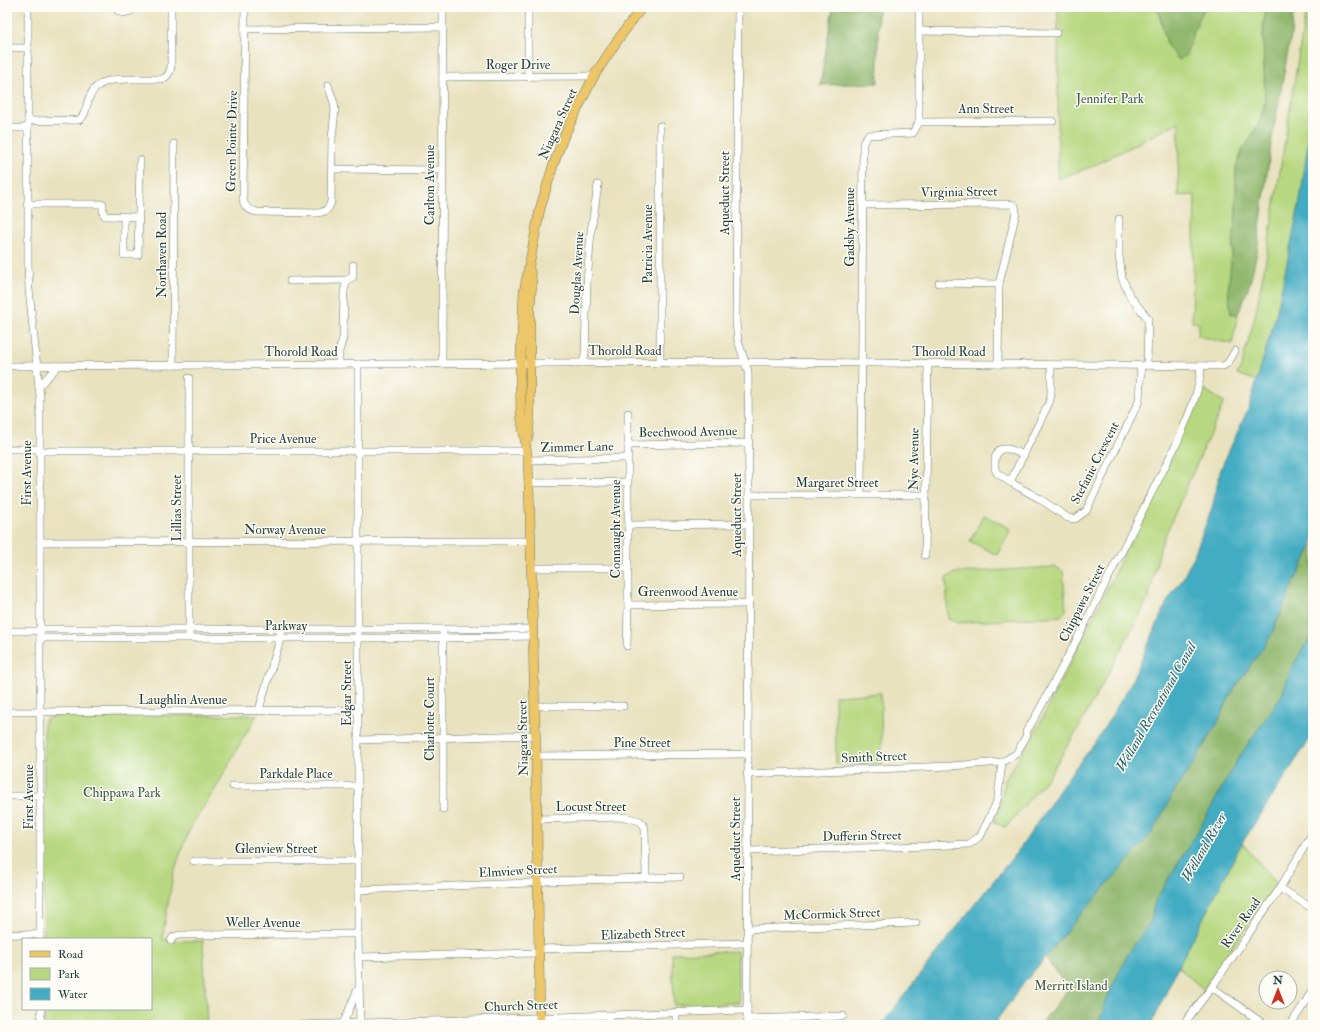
<svg xmlns="http://www.w3.org/2000/svg" width="1320" height="1032" font-family="'IM FELL Double Pica',serif">
<rect width="100%" height="100%" fill="#fdfcf7"/>
<filter id="ink" filterUnits="userSpaceOnUse"><feTurbulence type="fractalNoise" baseFrequency=".025" numOctaves="2"/><feDisplacementMap in="SourceGraphic" scale="8" xChannelSelector="R" yChannelSelector="G"/><feConvolveMatrix kernelMatrix="1 2 1 2 8 2 1 2 1" color-interpolation-filters="sRGB"/></filter>
<filter id="wash" filterUnits="userSpaceOnUse"><feTurbulence type="fractalNoise" baseFrequency=".012" numOctaves="4" result="noise"/><feDisplacementMap in="SourceGraphic" scale="16" xChannelSelector="R" yChannelSelector="G"/><feGaussianBlur stdDeviation="0.9" result="paint"/><feColorMatrix in="noise" values="0 0 0 0 0 0 0 0 0 0 0 0 0 0 0 0 0 1.4 0 .05"/><feComposite in="paint" operator="in"/></filter>
<g filter="url(#wash)">
<rect width="100%" height="100%" fill="#e9e2bf"/>
<!-- green -->
<g fill="#b7d880" stroke="#6b8a5a">
<path d="M1058,7H1157L1168,47L1186,55L1195,27L1205,7H1267L1264,20L1263,36L1265,101L1261,118L1251,138L1243,149L1236,167V215L1231,313L1238,314L1232,344L1198,336L1199,323L1192,322L1195,195L1178,196L1179,122L1093,166L1058,179Z"/>
<path d="M1306,9L1313,10V108L1309,140L1300,201L1276,315L1257,381L1237,374L1241,367L1255,316L1265,265Z"/>
<path d="M1202,388L1224,402L1161,545L1148,599L1082,722L1049,776L1006,827L994,823L1000,808L1005,780L1038,727L1111,581Z"/>
<path d="M984,515L1011,529L997,555L970,541Z"/>
<path d="M1054,567L1060,569L1063,571L1066,611L1061,616L957,623L948,619L946,578L955,573Z"/>
<path d="M881,693L882,764H836L835,696Z"/>
<path d="M257,715L237,749L216,788L192,824L183,846L173,875L162,939L177,941H203L207,1025H44V1009H151V939H44V722L46,719L57,716Z"/>
<path d="M1242,843L1277,884L1203,989L1178,967Z"/>
<path d="M737,951L739,1003L674,1005L672,953Z"/>
</g>
<!-- forest -->
<g fill="#91b86e" stroke="#587a51">
<path d="M833,7H878V83L820,85Z"/>
<path d="M1157,7H1205L1195,27L1186,55L1179,60L1168,47Z"/>
<path d="M1267,7H1294L1291,35L1271,144L1257,252L1250,283L1238,314H1231L1228,290L1236,215V167L1243,149L1251,138L1261,118L1265,102L1263,36L1264,20Z"/>
<path d="M1313,544V634L1293,665L1282,695L1237,760L1201,826L1155,901L1151,921L1128,954L1098,1025H1040L1069,988L1045,958L1076,920L1175,790L1193,764L1218,722L1232,692L1271,636L1291,588Z"/>
</g>
<!-- water -->
<g fill="#43acc2" stroke="#31747b">
<path d="M1313,108V544L1291,588L1271,636L1232,692L1218,722L1193,764L1175,790L1152,833L1076,920L1024,983L993,1025H881L974,905L1021,847L1071,773L1095,743L1130,685L1167,602L1182,580L1193,558L1212,508L1221,468L1249,407L1276,315L1300,201Z"/>
<path d="M1313,634V734L1242,843L1178,967L1151,1025H1098L1109,993L1128,954L1151,921L1155,901L1201,826L1237,760L1282,695L1293,665Z"/>
</g>
</g>
<g filter="url(#ink)">
<g fill="none" stroke-linecap="round" stroke-linejoin="round">
<!-- minor casing -->
<g stroke="#667765" stroke-width="8">
<g id="minor">
<path d="M28,7V262L29,289L40,397V939"/>
<path d="M116,7L118,11L124,13L131,11L133,7"/>
<path d="M245,7L243,199C244,207 250,211 258,212L318,213C325,212 330,208 331,201L332,138L335,110L334,103L328,85"/>
<path d="M738,7L736,323L738,341L748,371L749,495L747,1025"/>
<path d="M245,29L443,27"/>
<path d="M920,31L1056,33"/>
<path d="M7,48H28"/>
<path d="M443,77L594,76"/>
<path d="M528,77V7"/>
<path d="M28,121L79,120C86,116 86,106 89,98C97,78 116,79 134,79C143,79 153,79 162,79C168,77 170,73 171,67V7"/>
<path d="M919,122L1053,121"/>
<path d="M7,128H28"/>
<path d="M332,169L442,170"/>
<path d="M27,204H103V213L105,216L138,217"/>
<path d="M863,205L1011,204L1015,206L1016,213L999,284L998,364"/>
<path d="M124,217V255H138L140,160"/>
<path d="M1119,219V256L1122,278L1130,296L1148,319L1147,365"/>
<path d="M290,281L347,280"/>
<path d="M939,283L999,284"/>
<path d="M442,363L443,7"/>
<path d="M583,363L585,354L587,283L591,231L598,185"/>
<path d="M660,363V126"/>
<path d="M339,364V351L343,338L344,291L347,280L353,277V265"/>
<path d="M358,364V934L360,1023"/>
<path d="M173,365L174,144"/>
<path d="M7,366L759,362L1223,366L1228,363L1235,351"/>
<path d="M39,386L58,366"/>
<path d="M628,445L748,443"/>
<path d="M7,449H39"/>
<path d="M39,451H526"/>
<path d="M1024,455L1009,449H1003L999,450L995,458V469L997,473L1010,482L1040,499L1068,518L1075,519L1086,511L1139,401L1141,365"/>
<path d="M528,460L627,458"/>
<path d="M1010,482L1049,403L1051,395V365"/>
<path d="M528,483L627,482"/>
<path d="M861,494L863,143L868,135L913,133L919,122V7"/>
<path d="M749,495H926"/>
<path d="M628,525L749,524"/>
<path d="M40,542L530,541"/>
<path d="M925,555L928,364"/>
<path d="M531,568H628"/>
<path d="M628,605L748,604"/>
<path d="M40,629H532"/>
<path d="M7,631H40"/>
<path d="M443,633V809"/>
<path d="M189,634V378"/>
<path d="M40,638H443L532,636"/>
<path d="M627,646L628,605V413"/>
<path d="M535,706H623"/>
<path d="M260,711V706L279,643L280,634"/>
<path d="M7,712L359,710"/>
<path d="M359,740L536,735"/>
<path d="M536,756L748,754"/>
<path d="M747,774L951,766L1002,762L1016,754L1027,735L1026,732L1037,714L1073,647L1177,443C1187,418 1200,393 1201,366"/>
<path d="M233,786H358"/>
<path d="M7,796H41"/>
<path d="M537,819L625,817L640,821L644,826L645,830L646,877"/>
<path d="M748,851L930,846L969,844L975,840L981,835L995,806L998,797L1002,762"/>
<path d="M194,861H358"/>
<path d="M1280,888L1313,909"/>
<path d="M358,890L530,883L547,881L680,877"/>
<path d="M748,929L916,923"/>
<path d="M7,934L40,935"/>
<path d="M171,941L173,937L179,935L358,934"/>
<path d="M539,949L747,943"/>
<path d="M358,957L539,953"/>
<path d="M1212,987L1265,1025"/>
<path d="M41,1009V1025"/>
<path d="M676,1012V1025"/>
<path d="M609,1015V1025"/>
<path d="M747,1019L843,1016"/>
<path d="M343,1024L357,991"/>
<path d="M297,1025L532,1018L747,1010"/>
<path d="M1183,1025L1212,987L1280,888L1313,832"/>
<path d="M1290,1025L1305,1003L1313,988"/>
</g>
</g>
<!-- major casing -->
<g stroke="#667765" stroke-width="10">
<g id="major">
<path d="M528,438L530,415V308L532,282L530,271"/>
<path d="M540,1025L536,756L530,516L528,460L521,415L520,373L524,292L540,209L553,166L564,136L594,76L617,41L642,7"/>
</g>
</g>
<!-- minor -->
<use href="#minor" stroke="#fff" stroke-width="7"/>
<!-- major -->
<use href="#major" stroke="#ecc669" stroke-width="9"/>
</g>
</g>
<g text-anchor="middle" dominant-baseline="central" stroke-width="3" stroke-linejoin="round" paint-order="stroke">
<!-- street labels -->
<g font-size="13" fill="#1f3d34" stroke="#fdfcf7">
<text x="518" y="65">Roger Drive</text>
<text x="986" y="109">Ann Street</text>
<text transform="translate(558 124) rotate(-66)">Niagara Street</text>
<text transform="translate(232 141) rotate(-89)">Green Pointe Drive</text>
<text transform="translate(430 185) rotate(-90)">Carlton Avenue</text>
<text transform="translate(959 192) rotate(-1)">Virginia Street</text>
<text transform="translate(725 193) rotate(-90)">Aqueduct Street</text>
<text transform="translate(850 227) rotate(-90)">Gadsby Avenue</text>
<text transform="translate(648 244) rotate(-90)">Patricia Avenue</text>
<text transform="translate(162 255) rotate(-90)">Northaven Road</text>
<text transform="translate(577 273) rotate(-87)">Douglas Avenue</text>
<text x="625" y="351">Thorold Road</text>
<text x="301" y="352">Thorold Road</text>
<text x="949" y="352">Thorold Road</text>
<text transform="translate(688 432) rotate(-1)">Beechwood Avenue</text>
<text x="283" y="439">Price Avenue</text>
<text transform="translate(577 447) rotate(-1)">Zimmer Lane</text>
<text transform="translate(914 459) rotate(-89)">Nye Avenue</text>
<text transform="translate(1095 463) rotate(-63)">Stefanie Crescent</text>
<text transform="translate(27 473) rotate(-90)">First Avenue</text>
<text x="837" y="483">Margaret Street</text>
<text transform="translate(177 508) rotate(-90)">Lillias Street</text>
<text transform="translate(737 515) rotate(-90)">Aqueduct Street</text>
<text transform="translate(616 529) rotate(-90)">Connaught Avenue</text>
<text x="285" y="530">Norway Avenue</text>
<text x="688" y="592">Greenwood Avenue</text>
<text transform="translate(1082 603) rotate(-63)">Chippawa Street</text>
<text x="286" y="626">Parkway</text>
<text transform="translate(347 693) rotate(-90)">Edgar Street</text>
<text x="183" y="700">Laughlin Avenue</text>
<text transform="translate(430 719) rotate(-90)">Charlotte Court</text>
<text transform="translate(523 738) rotate(-91)">Niagara Street</text>
<text x="642" y="743">Pine Street</text>
<text transform="translate(874 757) rotate(-2)">Smith Street</text>
<text x="296" y="774">Parkdale Place</text>
<text transform="translate(29 797) rotate(-90)">First Avenue</text>
<text x="591" y="807">Locust Street</text>
<text transform="translate(862 836) rotate(-1)">Dufferin Street</text>
<text transform="translate(736 839) rotate(-90)">Aqueduct Street</text>
<text x="276" y="849">Glenview Street</text>
<text transform="translate(518 871) rotate(-3)">Elmview Street</text>
<text transform="translate(832 914) rotate(-2)">McCormick Street</text>
<text x="263" y="923">Weller Avenue</text>
<text transform="translate(1241 923) rotate(-55)">River Road</text>
<text transform="translate(643 934) rotate(-2)">Elizabeth Street</text>
<text transform="translate(521 1006) rotate(-2)">Church Street</text>
</g>
<!-- park labels -->
<g font-size="13" fill="#3d5c43" stroke="#fdfcf7">
<text x="1110" y="99">Jennifer Park</text>
<text x="122" y="793">Chippawa Park</text>
<text x="1071" y="986">Merritt Island</text>
</g>
<!-- water labels -->
<g font-size="14" font-style="italic" fill="#2c6466" stroke="#fdfcf7">
<text transform="translate(1156 707) rotate(-60)">Welland Recreational Canal</text>
<text transform="translate(1204 847) rotate(-60)">Welland River</text>
</g>
</g>
<!-- margin -->
<rect width="1320" height="1032" fill="none" stroke="#fdfcf7" stroke-width="24"/>
<!-- legend -->
<rect x="22" y="938" width="130" height="72" fill="#fdfcf7" stroke="#a4b0a9"/>
<rect x="30" y="951" width="20" height="6" fill="#ecc669" stroke="#a4b0a9"/>
<text x="58" y="958" font-size="12" fill="#1f3d34">Road</text>
<rect x="30" y="968" width="20" height="12" fill="#b7d880" stroke="#a4b0a9"/>
<text x="58" y="978" font-size="12" fill="#1f3d34">Park</text>
<rect x="30" y="988" width="20" height="12" fill="#43acc2" stroke="#a4b0a9"/>
<text x="58" y="998" font-size="12" fill="#1f3d34">Water</text>
<!-- north arrow -->
<g transform="translate(1278 990)"><circle r="19" fill="#fdfcf7" stroke="#a4b0a9"/>
<path d="M0-3L7 15L0 10L-7 15Z" fill="#c8321e"/>
<text y="-6" font-size="11" font-weight="bold" text-anchor="middle" fill="#1f3d34">N</text>
</g>
</svg>
